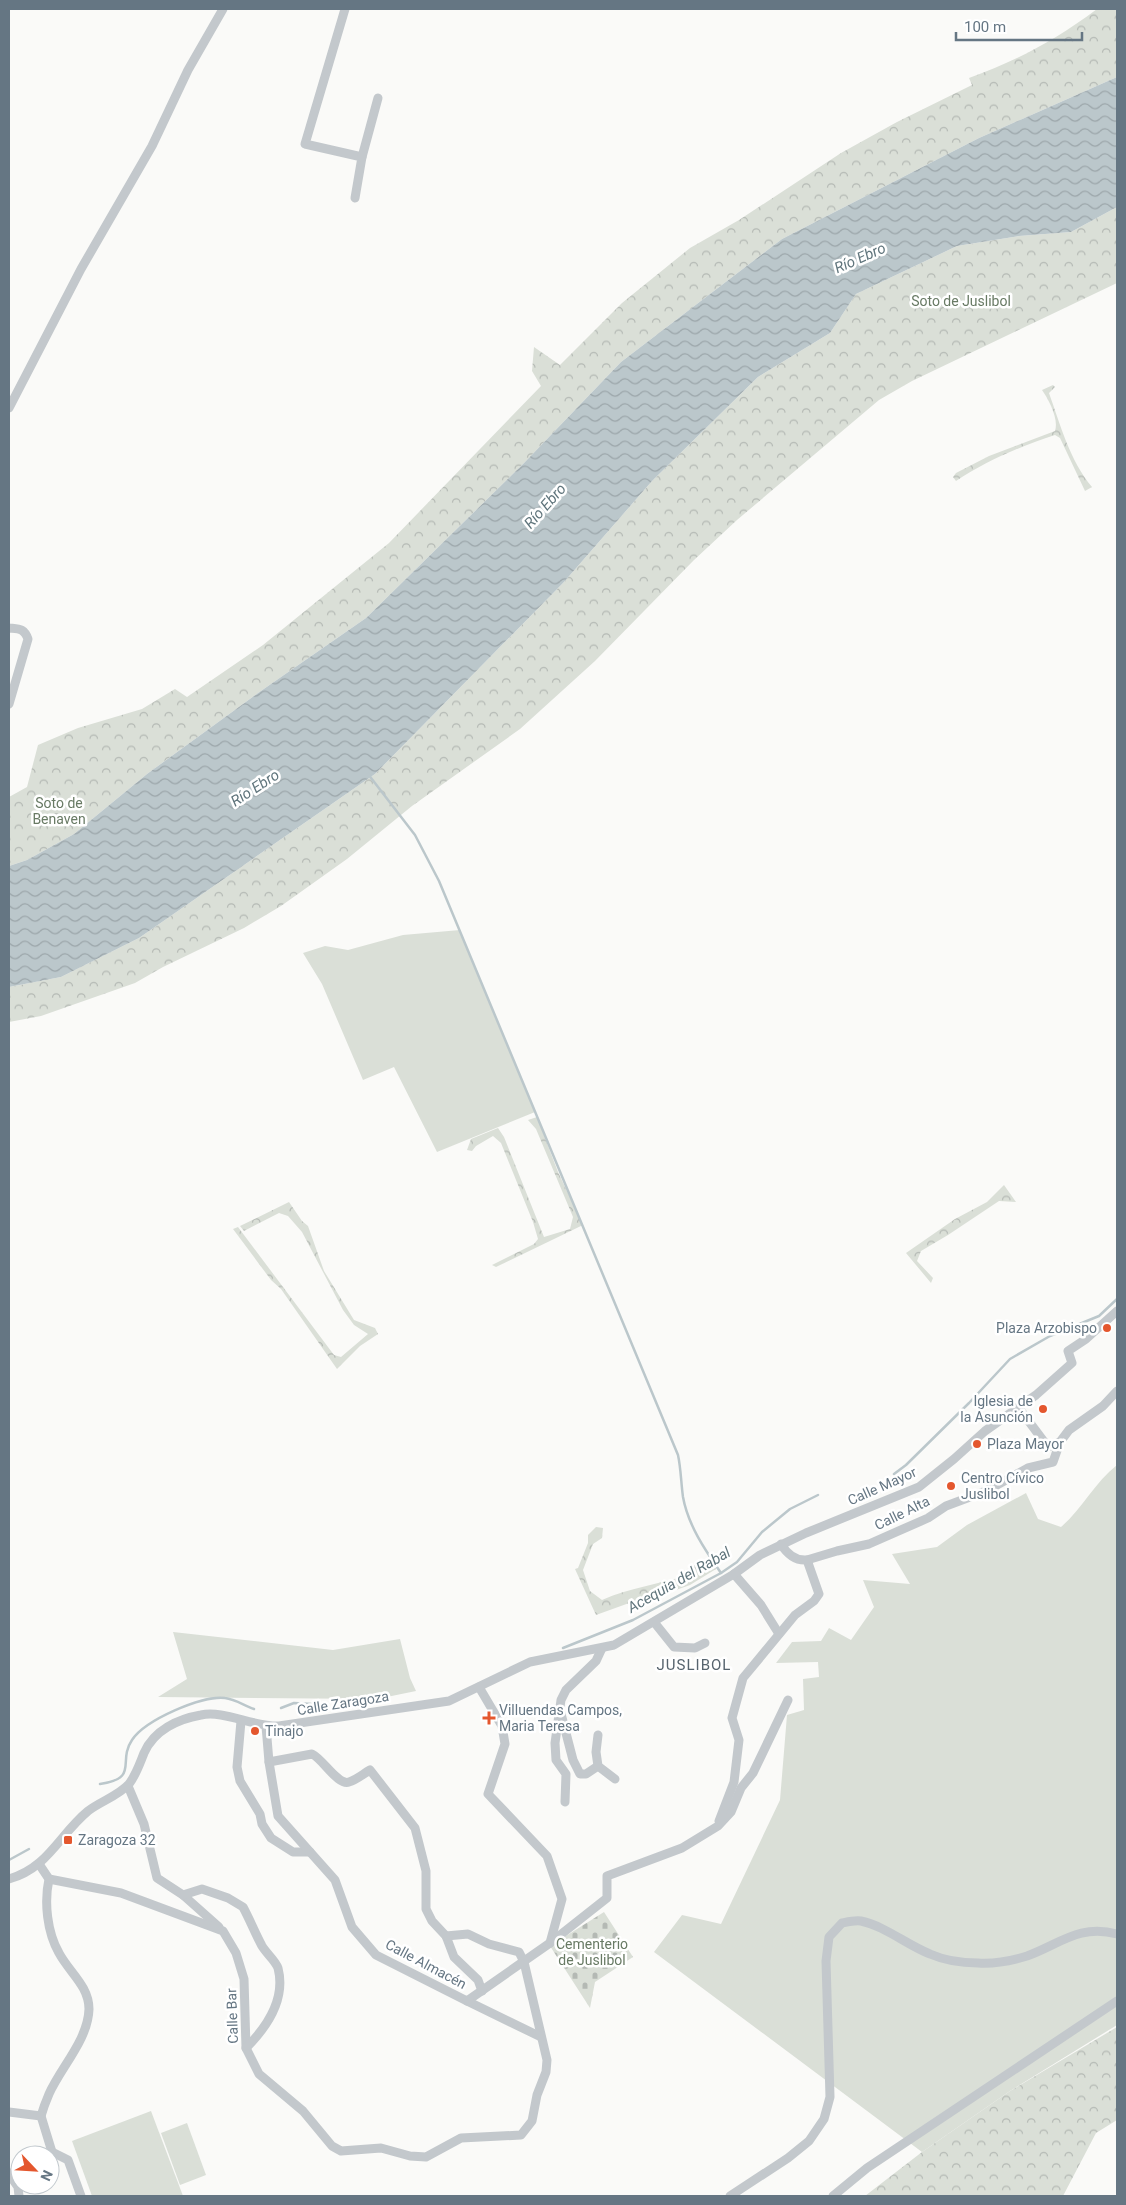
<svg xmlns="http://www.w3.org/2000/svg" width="1126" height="2205" font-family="Roboto,sans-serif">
<defs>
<pattern id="forest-crowns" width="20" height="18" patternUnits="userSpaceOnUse" patternTransform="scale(1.25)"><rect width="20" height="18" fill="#dadfd7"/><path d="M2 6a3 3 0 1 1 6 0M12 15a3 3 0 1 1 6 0" fill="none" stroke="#b4b9b4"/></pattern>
<pattern id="cemetery-stones" width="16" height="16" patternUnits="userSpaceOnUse" patternTransform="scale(1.25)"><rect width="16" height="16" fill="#dadfd7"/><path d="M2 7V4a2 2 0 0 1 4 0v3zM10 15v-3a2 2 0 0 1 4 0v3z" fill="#b4b9b4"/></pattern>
<pattern id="water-waves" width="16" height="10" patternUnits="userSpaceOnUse" patternTransform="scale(1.25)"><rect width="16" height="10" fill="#bbc7cb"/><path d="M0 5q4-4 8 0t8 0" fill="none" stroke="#9ca6aa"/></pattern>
</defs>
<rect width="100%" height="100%" fill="#fafaf8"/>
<!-- green -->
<g fill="#dadfd7">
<path d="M460,930L535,1112L437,1152L394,1067L363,1080L322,984L303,953L325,946L348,950L403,935Z"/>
<path d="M1117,1465V2025L1010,2091L922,2152L654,1952L682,1915L721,1924L780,1800L787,1715L804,1710L803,1679L819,1677L818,1662L776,1663L792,1642L821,1641L829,1628L851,1640L874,1607L863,1580L910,1584L892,1554L937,1547L967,1525L1026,1493L1038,1519L1061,1527C1082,1509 1095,1482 1117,1465Z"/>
<path d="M173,1632L333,1650L400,1639L410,1678L416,1691L377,1699L158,1697L187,1679Z"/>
<path d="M151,2111L183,2196H92L72,2141Z"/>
<path d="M187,2123L206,2175L180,2185L161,2133Z"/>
</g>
<!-- forest -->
<g fill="url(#forest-crowns)">
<path d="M1097,9H1117V77L979,138L782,239L621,362L524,463L366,618L258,693L147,774L74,834L27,860L9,866V797L27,787L38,745L78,728L142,709L175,689L187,697L263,645L389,543L541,386L532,371L534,347L560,365L622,303L690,248L739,220L841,153L897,122L972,85L969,78C1020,59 1054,41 1097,9Z"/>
<path d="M1117,207V283L912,381L879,400L737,520L694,560L595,661L520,729L412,806L347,859L281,906L244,928L163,967L135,983L41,1016L9,1022V987L61,977L139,938L375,774L564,582L652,481L758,377L830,333L856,294L957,246L1019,236L1071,232Z"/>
<path d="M1053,385L1055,387L1049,393C1060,424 1070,461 1092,487L1085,491L1060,438L1055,435C1021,446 986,461 956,481L953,477L956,473L989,456L1055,431C1059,419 1049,400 1042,390Z"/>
<path d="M537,1117L558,1172L583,1225L496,1267L492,1265L534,1244L538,1239L533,1222L501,1143L493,1136L476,1146L472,1151L467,1150L471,1139L498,1128L504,1137L544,1237L570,1229L573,1217L536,1129L528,1120Z"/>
<path d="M1004,1185L1016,1202L999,1201L948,1235L921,1251L917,1261L933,1278L931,1283L906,1253L955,1219L987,1202Z"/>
<path d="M289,1202L302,1221L308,1226L324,1271L354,1320L375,1328L378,1334L360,1346L337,1369L281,1289L271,1280L233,1229L238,1227L334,1355L341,1357L368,1334L354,1325L343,1310L302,1232L288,1216L279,1213L244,1231L240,1226Z"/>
<path d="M596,1527L603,1528L602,1538L593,1544L583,1570L590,1591L602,1600C629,1588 659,1584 688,1575L682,1572L708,1558L716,1569L690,1585L651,1599L632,1602L596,1615L575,1569L578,1568L588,1543V1535Z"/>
<path d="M1117,2027V2120L1096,2133L1063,2196H865L922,2152L1010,2091Z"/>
</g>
<!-- cemetery -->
<path fill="url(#cemetery-stones)" d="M604,1912L633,1957L595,1982L590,2008L550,1946Z"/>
<!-- water -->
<path fill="url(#water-waves)" d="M1117,77V207L1071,232L1019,236L957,246L856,294L830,333L758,377L652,481L564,582L375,774L139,938L61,977L9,987V866L27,860L74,834L147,774L258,693L366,618L524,463L621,362L782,239L979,138Z"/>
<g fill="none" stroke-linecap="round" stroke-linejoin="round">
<!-- stream -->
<g stroke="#bbc7cb" stroke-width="2.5">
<path d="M368,774L415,835L439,881L678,1455C681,1469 681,1483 683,1497C688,1525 705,1550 721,1573"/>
<path d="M894,1474L906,1465L969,1403L1010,1359L1050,1336L1099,1316L1117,1299"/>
<path d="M563,1648L633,1620L721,1573L737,1562L762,1532L790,1509L818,1495"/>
<path d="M281,1708L294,1703L312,1704"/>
<path d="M100,1784C140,1778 117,1762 132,1740C145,1720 202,1695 225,1698C235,1699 245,1706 254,1709"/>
<path d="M9,1860L29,1849"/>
</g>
<!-- minor -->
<g stroke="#c3c8cc" stroke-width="9">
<path d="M345,9L305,144L362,157L355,198"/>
<path d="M362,157L378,98"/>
<path d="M9,408L81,269L152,146L188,70L223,9"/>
<path d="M9,628C19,629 24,628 28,639L9,704"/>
<path d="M1018,1407L1048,1447L1060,1442"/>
<path d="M807,1560L837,1551L869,1544L928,1518L946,1506L986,1491L1028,1468L1053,1462L1060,1442L1069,1430L1103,1406L1117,1391"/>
<path d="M734,1574L761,1605L779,1634"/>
<path d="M654,1622L674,1647L695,1648L705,1643"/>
<path d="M479,1687L502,1726L505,1744L488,1794L547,1856L562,1899L550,1943"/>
<path d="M560,1710L573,1760L580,1774H586L598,1766"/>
<path d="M241,1721L237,1767L240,1781L260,1814L262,1824L271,1838L293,1852H310"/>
<path d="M266,1726L269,1762L278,1816L335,1880L352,1927L376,1955L467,2001L550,1943L607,1898V1876L682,1848L718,1826L731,1812L741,1788L753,1773L788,1700"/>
<path d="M598,1735L596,1752L598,1766L615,1779"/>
<path d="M269,1762L312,1754C323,1759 338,1786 349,1782C356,1780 363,1774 370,1770L415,1828L426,1871V1909L432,1921L446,1936L454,1957L478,1980L482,1991"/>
<path d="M128,1786L144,1824L157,1878L183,1895L219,1927"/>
<path d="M565,1802L566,1774L556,1760L555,1743L561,1700L566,1690L596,1661L602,1648"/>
<path d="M719,1821L734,1782L739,1740L732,1718L743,1678L795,1615L814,1601L819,1594L807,1560C795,1561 787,1554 781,1544"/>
<path d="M39,1864L49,1879C44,1902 47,1932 59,1953C69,1972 89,1986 89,2009C88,2040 61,2067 49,2094C46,2101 43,2109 41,2116"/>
<path d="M9,1879C48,1868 59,1835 88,1811C101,1801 118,1796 129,1784C136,1775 140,1763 144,1753C154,1730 178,1719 201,1715C224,1710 253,1727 279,1726L449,1701L530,1662L614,1645L734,1574L760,1555L806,1533L919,1487L954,1459L985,1431L1036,1395L1072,1363L1068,1351L1086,1339L1117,1311"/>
<path d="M49,1879L121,1893L223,1931L236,1953L244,1979L246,2048L259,2074L303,2111L332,2146L341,2151L381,2148L410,2156L426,2157L461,2138L521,2135L532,2121L537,2095L546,2072L547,2060L524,1962L519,1952L489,1944L468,1934L446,1936"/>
<path d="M183,1895L202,1889L228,1898L243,1907C250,1920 255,1933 262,1946C266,1953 275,1960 278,1968C286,1999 266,2028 246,2048"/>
<path d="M467,2001L541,2037"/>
<path d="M9,2112L41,2116"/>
<path d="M41,2116L52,2152L47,2155"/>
<path d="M52,2152L68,2160L81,2196"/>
<path d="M9,2174L18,2187L19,2196"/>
<path d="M9,2174L20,2169"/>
<path d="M730,2196L788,2158L809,2141L824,2119L830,2097L826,1961L829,1937L842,1923C847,1922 855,1920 861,1921C885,1926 907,1945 930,1954C946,1961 961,1963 978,1963C994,1964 1011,1961 1027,1956C1060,1944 1079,1924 1117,1934"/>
<path d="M833,2196L867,2168L1117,2001"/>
</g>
</g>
<!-- markers -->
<g fill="#e4572e" stroke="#fff" stroke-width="2">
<circle cx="1107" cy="1328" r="5"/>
<circle cx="1043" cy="1409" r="5"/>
<circle cx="977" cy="1444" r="5"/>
<circle cx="951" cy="1486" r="5"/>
<path d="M486.5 1710.5h5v5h5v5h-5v5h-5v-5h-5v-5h5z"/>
<circle cx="255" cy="1731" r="5"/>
<rect x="63" y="1835" width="10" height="10" rx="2.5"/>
</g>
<g text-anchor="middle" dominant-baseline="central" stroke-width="5" stroke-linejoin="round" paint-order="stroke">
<!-- park labels -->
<g font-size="14" fill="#687a64" stroke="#fff">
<text x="961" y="301">Soto de Juslibol</text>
<text x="59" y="803">Soto de<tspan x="59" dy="16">Benaven</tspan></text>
<text x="592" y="1944">Cementerio<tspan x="592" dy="16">de Juslibol</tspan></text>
</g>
<!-- poi labels -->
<g font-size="14" fill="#657683" stroke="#fff" text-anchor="start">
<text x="1097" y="1328" text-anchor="end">Plaza Arzobispo</text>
<text x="1033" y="1401" text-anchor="end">Iglesia de<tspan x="1033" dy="16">la Asunción</tspan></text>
<text x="987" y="1444">Plaza Mayor</text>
<text x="961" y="1478">Centro Cívico<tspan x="961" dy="16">Juslibol</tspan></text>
<text x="499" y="1710">Villuendas Campos,<tspan x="499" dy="16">Maria Teresa</tspan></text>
<text x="265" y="1731">Tinajo</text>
<text x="78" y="1840">Zaragoza 32</text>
</g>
<!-- street labels -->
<g font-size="14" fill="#657683" stroke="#fff">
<text transform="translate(882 1486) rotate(-24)">Calle Mayor</text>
<text transform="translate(902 1513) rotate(-26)">Calle Alta</text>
<text transform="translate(343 1703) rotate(-9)">Calle Zaragoza</text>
<text transform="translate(426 1964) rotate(28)">Calle Almacén</text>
<text transform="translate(232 2016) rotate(-92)">Calle Bar</text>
</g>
<!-- water labels -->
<g font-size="15" font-style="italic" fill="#60757c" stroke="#fff">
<text transform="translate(860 258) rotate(-24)">Río Ebro</text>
<text transform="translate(545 506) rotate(-48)">Río Ebro</text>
<text transform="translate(255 788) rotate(-33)">Río Ebro</text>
<text transform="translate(679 1580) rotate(-30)">Acequia del Rabal</text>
</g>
<!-- neighbourhood labels -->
<g font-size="15" letter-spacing="1" fill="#57646e" stroke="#fff">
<text x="694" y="1665">JUSLIBOL</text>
</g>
</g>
<!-- border -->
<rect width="1126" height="2205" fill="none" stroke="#657683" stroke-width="20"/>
<!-- north arrow -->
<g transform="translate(35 2170) rotate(115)"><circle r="24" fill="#ffffff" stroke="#c1c8cd"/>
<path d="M0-4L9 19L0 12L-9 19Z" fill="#e4572e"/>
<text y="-8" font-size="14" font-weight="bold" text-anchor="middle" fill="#657683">N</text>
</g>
<!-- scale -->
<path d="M956 32v8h126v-8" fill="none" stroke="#657683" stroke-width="2.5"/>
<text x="964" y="32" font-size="15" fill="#657683" stroke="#ffffff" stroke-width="4" paint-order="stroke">100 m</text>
</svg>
